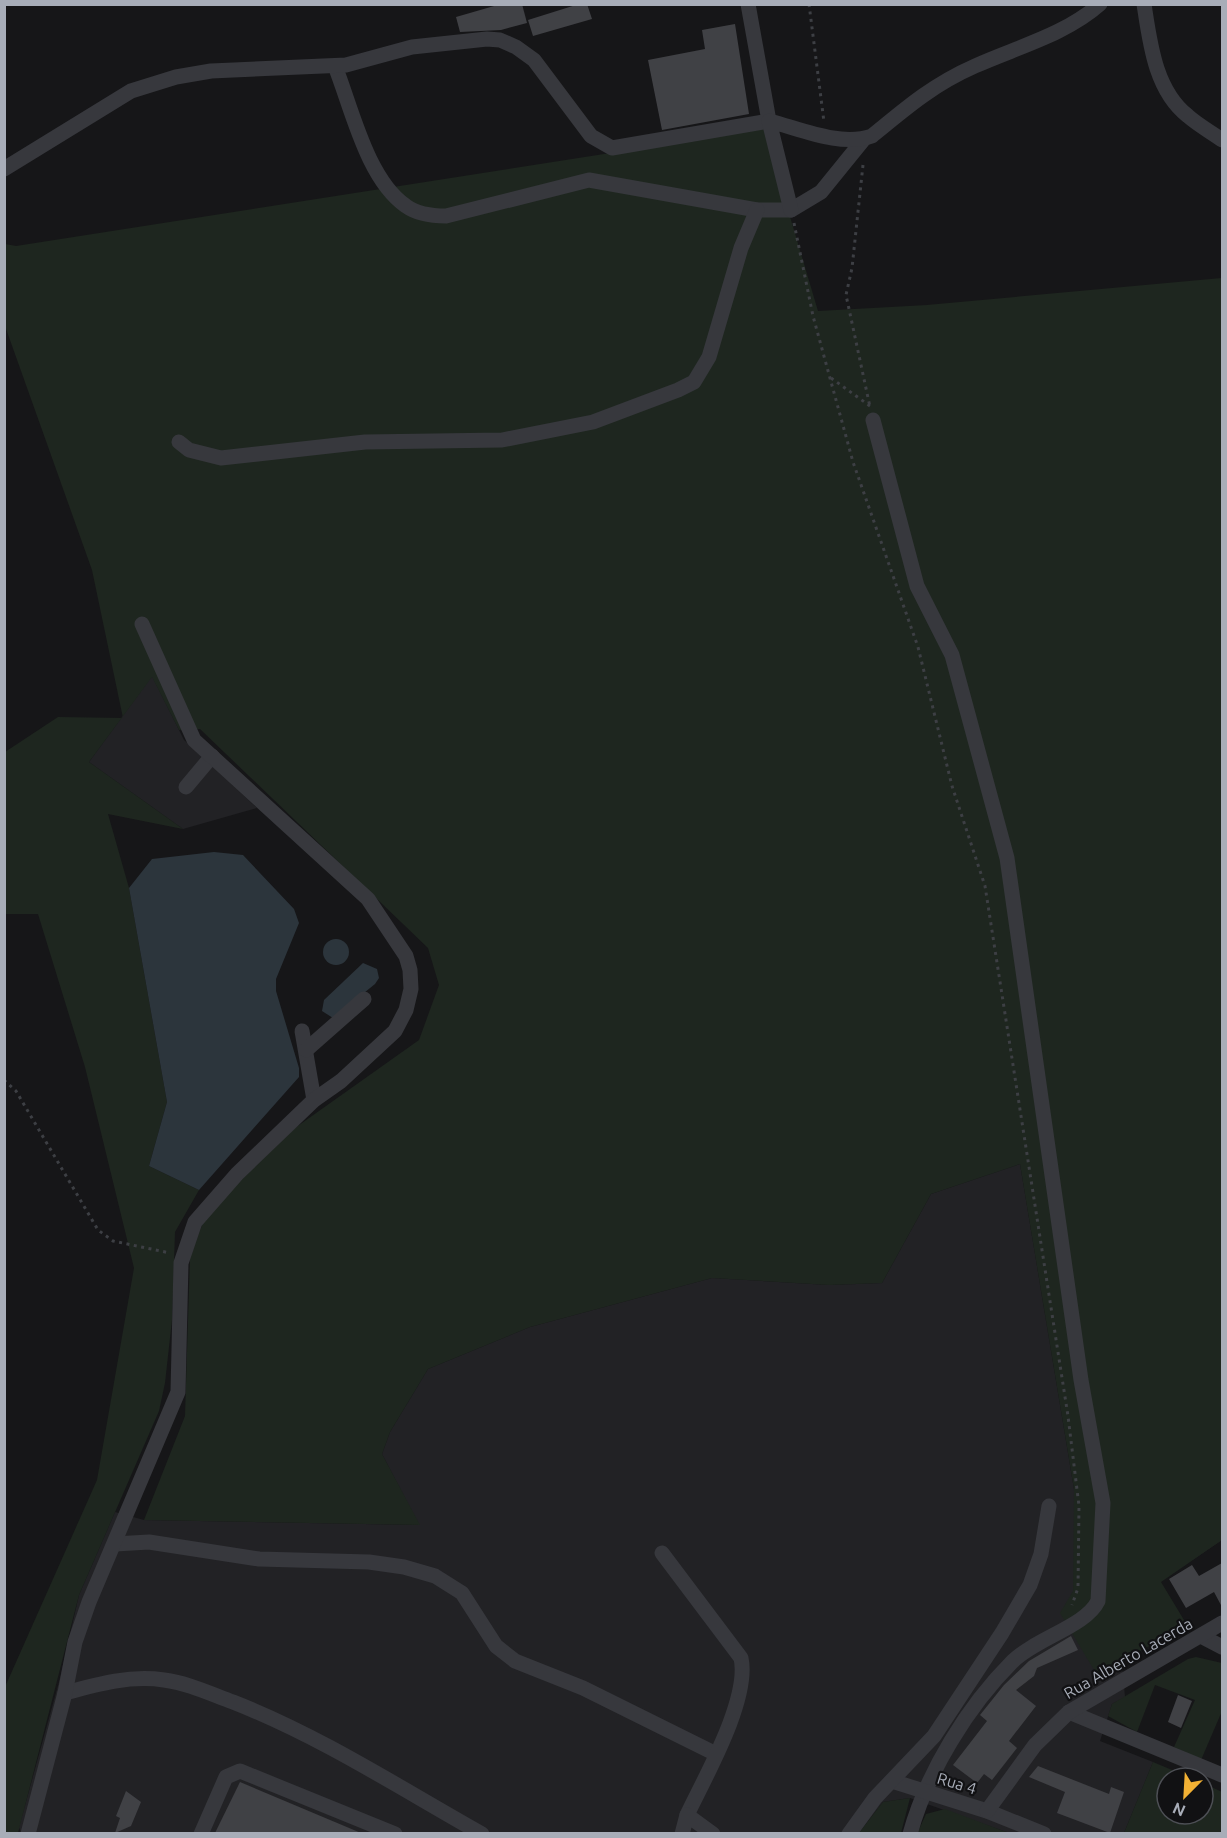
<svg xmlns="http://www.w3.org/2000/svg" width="1227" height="1838" font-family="Ubuntu,sans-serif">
<rect width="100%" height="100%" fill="#161618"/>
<!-- built -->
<g fill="#222225">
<path d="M152,676L184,740L257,808L183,829L89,762Z"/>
<path d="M1020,1164L1074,1489V1591L1222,1540L1117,1611L1125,1697L1112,1704L1100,1741L1153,1762L1124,1833H1009L910,1798L883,1802L858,1834H21L19,1827L59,1682L79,1595L115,1512L144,1520L419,1525L382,1454L390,1432L428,1369L530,1327L712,1278L829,1285L882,1283L931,1194Z"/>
</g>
<!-- green -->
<g fill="#1e261f">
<path d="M764,129L818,311L927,305L1222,278V1540L1161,1582L1187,1625L1097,1675L1060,1613L1073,1591L1074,1489L1020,1164L931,1194L882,1283L829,1285L712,1278L530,1327L428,1369L390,1432L382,1454L420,1525L144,1520L185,1416L190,1258L206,1214L295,1128L419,1040L439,985L428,948L200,729L179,730L152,677L89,762L183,829L108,814L129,888L167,1102L149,1166L199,1190L175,1232L172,1320L165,1383L159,1411L79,1595L18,1833H5V1687L97,1480L134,1268L85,1067L38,914H5V752L58,717L123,718L92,570L5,326V244L16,246Z"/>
<path d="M1196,1657L1222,1663V1711L1201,1760L1174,1747L1195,1700L1155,1685L1137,1732L1108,1716L1112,1704L1188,1659Z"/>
<path d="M1153,1762L1191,1778H1167V1814H1203V1783L1222,1792V1833H1124Z"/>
<path d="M910,1798L901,1833L858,1834L883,1802Z"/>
<path d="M945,1809L1009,1833L917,1834L926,1814Z"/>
</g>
<!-- water -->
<g fill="#2c353c">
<path d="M214,852L243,855L294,909L299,923L276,979V991L299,1068V1077L199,1190L149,1166L167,1102L129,888L152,859Z"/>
<circle cx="336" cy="952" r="13"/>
<path d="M363,963L377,969L379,978L375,984L333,1018L322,1011L324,1000Z"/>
</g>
<!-- building -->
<g fill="#404145">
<path d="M501,4H522L527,23L501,30L460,32L456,17Z"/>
<path d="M579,4H587L592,19L533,36L528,20Z"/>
<path d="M735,24L749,114L662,130L648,60L705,49L702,30Z"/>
<path d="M1222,1563V1607L1214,1592L1186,1608L1169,1579L1192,1565L1199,1576Z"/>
<path d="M1071,1636L1078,1650L1037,1668L1034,1676L1016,1690L1036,1706L1009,1741L1017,1748L992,1780L984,1774L977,1783L953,1765L987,1721L980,1715L1004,1685L1029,1661Z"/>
<path d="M1178,1695L1192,1701L1181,1728L1168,1722Z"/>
<path d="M1038,1766L1109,1794L1111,1787L1124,1792L1110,1833L1057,1813L1065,1792L1029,1777Z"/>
<path d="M240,1782L361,1833H215Z"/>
<path d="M126,1791L141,1802L131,1826L115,1833L120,1818L116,1816Z"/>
</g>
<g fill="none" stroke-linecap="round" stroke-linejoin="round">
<!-- path -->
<g stroke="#3d3f44" stroke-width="3" stroke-dasharray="3 4.5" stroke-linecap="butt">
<path d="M809,4L824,122"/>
<path d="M863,165L852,268L846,295L870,407"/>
<path d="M794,223L813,316L853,462L918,647L952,786L985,886L1068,1416L1079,1506L1078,1588L1072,1605"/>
<path d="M831,378L870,406"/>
<path d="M4,1080L16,1091L98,1230L113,1241L170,1253"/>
</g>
<!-- minor -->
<g stroke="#37383d" stroke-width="15">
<path d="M1144,4C1150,43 1155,90 1188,116C1198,125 1211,132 1222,140"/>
<path d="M335,66C352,109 367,179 406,206C417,214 433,216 446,216L589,180L757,210H791L821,192L864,139"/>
<path d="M4,169L131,91L176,77L211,71L346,65L412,47L487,39L500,40L516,47L534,60L591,136L612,148L769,121L748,4"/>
<path d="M791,210L769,121C801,129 840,147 872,136C907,107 934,84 975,66C1017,47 1065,35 1100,4"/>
<path d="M873,420L917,586L952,655L1007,858L1081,1380L1103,1503L1098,1601C1086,1626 1037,1638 1013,1661C968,1706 927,1772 910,1834"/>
<path d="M179,442L189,450L221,458L365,442L502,440L593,422L678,390L694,382L709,357L741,248L757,210"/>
<path d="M186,787L212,756"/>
<path d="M302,1031L314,1100"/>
<path d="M306,1050L364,999"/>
<path d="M115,1544L149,1542L259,1559L369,1562L404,1567L435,1576L462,1593L496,1646L515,1661L583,1688L716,1754"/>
<path d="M662,1553L741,1658C750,1699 705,1777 687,1815"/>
<path d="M1201,1636L1222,1647"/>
<path d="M65,1693C98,1684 130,1675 164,1680C188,1683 211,1694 233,1702C320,1736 400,1788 482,1834"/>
<path d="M1069,1712L1222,1775"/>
<path d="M892,1781L987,1811L1044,1834"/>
<path d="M987,1811L1035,1745L1069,1712L1222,1623"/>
<path d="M28,1834L65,1693L75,1642L89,1602L178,1392L181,1263L195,1222L237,1174L314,1100L341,1081L395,1031L406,1010L411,989L410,970L406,956L368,899L194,740L142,624"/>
<path d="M201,1834L226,1777L240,1771L395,1834"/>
<path d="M682,1834L687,1815L713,1834"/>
<path d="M849,1834L875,1798L934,1736L1002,1633L1030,1585L1041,1554L1049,1506"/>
</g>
</g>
<g text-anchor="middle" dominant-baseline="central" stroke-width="4.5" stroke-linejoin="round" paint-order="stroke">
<!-- street labels -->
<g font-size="16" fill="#a8adb8" stroke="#111113">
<text transform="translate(1128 1658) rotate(-30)">Rua Alberto Lacerda</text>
<text transform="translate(957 1783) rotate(17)">Rua 4</text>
</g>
</g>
<!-- border -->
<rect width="1227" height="1838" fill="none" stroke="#a8adb8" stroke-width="12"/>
<!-- north arrow -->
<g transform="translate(1185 1796) rotate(204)"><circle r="28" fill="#111113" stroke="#4d4f55" stroke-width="1.5"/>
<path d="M0-4.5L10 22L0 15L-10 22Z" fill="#f2b134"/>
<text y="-9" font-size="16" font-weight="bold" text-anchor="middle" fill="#a8adb8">N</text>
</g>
</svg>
